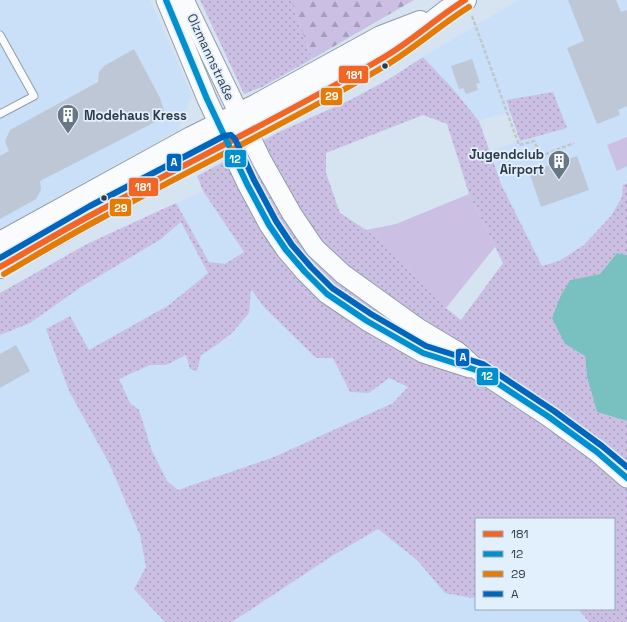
<svg xmlns="http://www.w3.org/2000/svg" width="627" height="622" font-family="'Space Grotesk',sans-serif">
<defs>
<pattern id="grass-dots" width="8" height="8" patternUnits="userSpaceOnUse"><rect width="8" height="8" fill="#cbc0e4"/><path d="M2 2h.1M6 6h.1" fill="none" stroke="#a59dbb" stroke-width="1.8" stroke-linecap="round"/></pattern>
<pattern id="forest-firs" width="22" height="20" patternUnits="userSpaceOnUse"><rect width="22" height="20" fill="#cbc0e4"/><path d="M5 1l3.5 6h-7zM16 11l3.5 6h-7z" fill="#a59dbb"/></pattern>
</defs>
<rect width="100%" height="100%" fill="#d6e4f2"/>
<!-- built -->
<g fill="#c9e0f8">
<path d="M0,0H150L192,96L178,130L0,229Z"/>
<path d="M519,0H627V183L623,185L622,197L611,216L584,245L559,261L542,266L501,184L490,151L520,141L567,128L506,100L509,112L479,121L452,88L423,57Z"/>
<path d="M203,191L269,290L435,391L598,510L476,519V609H578L589,622H0V293L87,244Z"/>
</g>
<!-- grass -->
<g fill="url(#grass-dots)" fill-rule="evenodd">
<path d="M200,0H291L312,59L262,87L244,94Z"/>
<path d="M423,57L452,88L479,121L501,184L542,266L559,261L584,245L611,216L622,197L623,185L627,183V255L617,253L600,274L570,280L565,344L585,356L587,377L597,412L627,421V622H589L578,609H614V519H476V597L472,598L445,593L417,560L378,529L332,556L232,622H165L134,589L146,567L140,535L109,463L69,391L46,329L70,316L89,350L169,305L208,273L181,222L161,239L81,287L30,323L0,335V293L87,244L176,203L209,262L225,264L244,252L203,191L197,176L279,132L354,98L389,79ZM423,115L447,124L469,194L503,263L461,320L446,308L377,237L340,213L326,173V153ZM251,289L264,307L316,358H333L350,392L369,393L389,378L408,387L393,403L274,457L178,490L167,481L152,451L139,410L130,403L119,379L150,365H166L186,355L190,369L197,371L201,355L218,344L233,332L249,313Z"/>
<path d="M553,92L567,128L520,141L506,100Z"/>
</g>
<!-- forest -->
<path fill="url(#forest-firs)" d="M291,0H414L312,59Z"/>
<!-- park -->
<g fill="#cbc0e4">
<path d="M627,137V166L617,171L607,145Z"/>
<path d="M469,194L495,247L446,308L377,237L366,230L396,224Z"/>
</g>
<!-- water -->
<path fill="#79c0c0" d="M617,253L627,255V421L597,412L587,377L585,356L565,344L552,318L561,295L570,280L600,274Z"/>
<!-- building -->
<g fill="#bec7d5">
<path d="M568,0H616L621,12L627,10V106L618,110L620,115L597,124L567,48L584,41Z"/>
<path d="M134,49L160,98L164,111L157,121L40,181L41,190L36,199L0,219V156L9,151L5,141L10,130L98,82L99,72L104,66Z"/>
<path d="M472,59L480,83L476,84L478,90L466,94L463,88L459,89L451,66Z"/>
<path d="M577,156L589,190L541,207L529,172Z"/>
<path d="M16,345L30,371L0,388V354Z"/>
</g>
<g fill="none" stroke-linecap="round" stroke-linejoin="round">
<!-- service casing -->
<g stroke="#919da9" stroke-width="9">
<path id="service" d="M0,35L34,96L0,114"/>
</g>
<!-- secondary casing -->
<g stroke="#919da9" stroke-width="21">
<g id="secondary">
<path d="M166,0L207,99L247,184L269,225L286,250L305,272L327,294L367,321L423,353L470,368"/>
<path d="M184,0L262,161L292,214L315,248L343,274L418,328L458,352L479,371L549,417L597,452L627,478"/>
</g>
</g>
<!-- primary casing -->
<g stroke="#919da9" stroke-width="24">
<g id="primary">
<path d="M0,243L191,138L257,105L381,37L420,22"/>
<path d="M0,267L94,213L336,85L383,58L415,36L447,11L465,0"/>
</g>
</g>
<!-- path -->
<g stroke="#c1c6cb" stroke-width="2.5" stroke-dasharray="4 2" stroke-linecap="butt">
<path d="M472,16L519,145L534,141L541,156L574,143"/>
<path d="M210,172L226,178"/>
</g>
<!-- service -->
<use href="#service" stroke="#f9fbfd" stroke-width="7"/>
<!-- secondary -->
<use href="#secondary" stroke="#f9fbfd" stroke-width="19"/>
<!-- primary -->
<use href="#primary" stroke="#f9fbfd" stroke-width="22"/>
<!-- bus-1 casing -->
<g stroke="#e2effd" stroke-width="9">
<path id="bus-1" d="M0,267C32,249 63,230 95,213C190,161 287,114 381,59C411,42 436,18 465,0"/>
</g>
<!-- bus-2 casing -->
<g stroke="#e2effd" stroke-width="9">
<path id="bus-2" d="M166,0L207,99L247,184L269,225L286,250L305,272L327,294L367,321L423,353L479,371L549,417L597,452L627,478"/>
</g>
<!-- bus-3 casing -->
<g stroke="#e2effd" stroke-width="9">
<path id="bus-3" d="M4,274C35,256 66,237 98,220C193,168 292,121 385,66C415,48 440,25 469,7"/>
</g>
<!-- bus-4 casing -->
<g stroke="#e2effd" stroke-width="9">
<path id="bus-4" d="M0,258L90,206L224,136L231,135L235,139L254,180L276,221L292,245L311,267L332,288L371,314L426,346L483,364L554,411L602,446L627,467"/>
</g>
<!-- bus-1 -->
<use href="#bus-1" stroke="#f26522" stroke-width="6"/>
<!-- bus-2 -->
<use href="#bus-2" stroke="#008fcf" stroke-width="6"/>
<!-- bus-3 -->
<use href="#bus-3" stroke="#e57a04" stroke-width="6"/>
<!-- bus-4 -->
<use href="#bus-4" stroke="#0065bd" stroke-width="6"/>
</g>
<!-- icons -->
<defs>
<g id="building-pin" transform="scale(1.15)"><path d="M0 17L-7.5 6A9.5 9.5 0 1 1 7.5 6Z" fill="#697684" stroke="#e2effd"/><path d="M-4-6H4V6H1V3H-1V6H-4ZM-2.5-4.3h1.7v1.8h-1.7ZM.8-4.3h1.7v1.8H.8ZM-2.5-1h1.7V.8h-1.7ZM.8-1h1.7V.8H.8Z" fill="#fff"/></g>
</defs>
<g fill-rule="evenodd">
<use href="#building-pin" x="68" y="115"/>
<use href="#building-pin" x="559" y="161"/>
</g>
<!-- markers -->
<g fill="#2e3a48" stroke="#e2effd" stroke-width="1.5">
<circle cx="385" cy="66" r="3.5"/>
<circle cx="104" cy="198" r="3.5"/>
</g>
<g text-anchor="middle" dominant-baseline="central" stroke-width="3.5" stroke-linejoin="round" paint-order="stroke">
<!-- street labels -->
<g font-size="13" fill="#2e3a48" stroke="#e2effd">
<text transform="translate(211 57) rotate(65)">Olzmannstraße</text>
</g>
<!-- poi labels -->
<g font-size="13" font-weight="bold" fill="#2e3a48" stroke="#e2effd" text-anchor="start">
<text x="84" y="115">Modehaus Kress</text>
<text x="544" y="154" text-anchor="end">Jugendclub<tspan x="544" dy="15">Airport</tspan></text>
</g>
</g>
<g stroke="#e2effd" stroke-width="1.5">
<rect x="338" y="65" width="31" height="19" rx="4" fill="#f26522"/>
<rect x="320" y="87" width="23" height="19" rx="4" fill="#e57a04"/>
<rect x="224" y="149" width="23" height="19" rx="4" fill="#008fcf"/>
<rect x="166" y="153" width="16" height="19" rx="4" fill="#0065bd"/>
<rect x="128" y="177" width="31" height="20" rx="4" fill="#f26522"/>
<rect x="109" y="198" width="23" height="19" rx="4" fill="#e57a04"/>
<rect x="455" y="348" width="15" height="19" rx="4" fill="#0065bd"/>
<rect x="476" y="367" width="23" height="19" rx="4" fill="#008fcf"/>
</g>
<g font-size="11" text-anchor="middle" font-weight="bold" fill="#fff">
<text x="354" y="79">181</text>
<text x="332" y="100">29</text>
<text x="235" y="163">12</text>
<text x="174" y="166">A</text>
<text x="143" y="191">181</text>
<text x="121" y="212">29</text>
<text x="463" y="361">A</text>
<text x="487" y="380">12</text>
</g>
<!-- legend -->
<rect x="475" y="518" width="140" height="92" fill="#e2effd" stroke="#9aa7b5"/>
<rect x="483" y="531" width="20" height="6" fill="#f26522" stroke="#9aa7b5"/>
<text x="511" y="538" font-size="12" fill="#2e3a48">181</text>
<rect x="483" y="551" width="20" height="6" fill="#008fcf" stroke="#9aa7b5"/>
<text x="511" y="558" font-size="12" fill="#2e3a48">12</text>
<rect x="483" y="571" width="20" height="6" fill="#e57a04" stroke="#9aa7b5"/>
<text x="511" y="578" font-size="12" fill="#2e3a48">29</text>
<rect x="483" y="591" width="20" height="6" fill="#0065bd" stroke="#9aa7b5"/>
<text x="511" y="598" font-size="12" fill="#2e3a48">A</text>
</svg>
